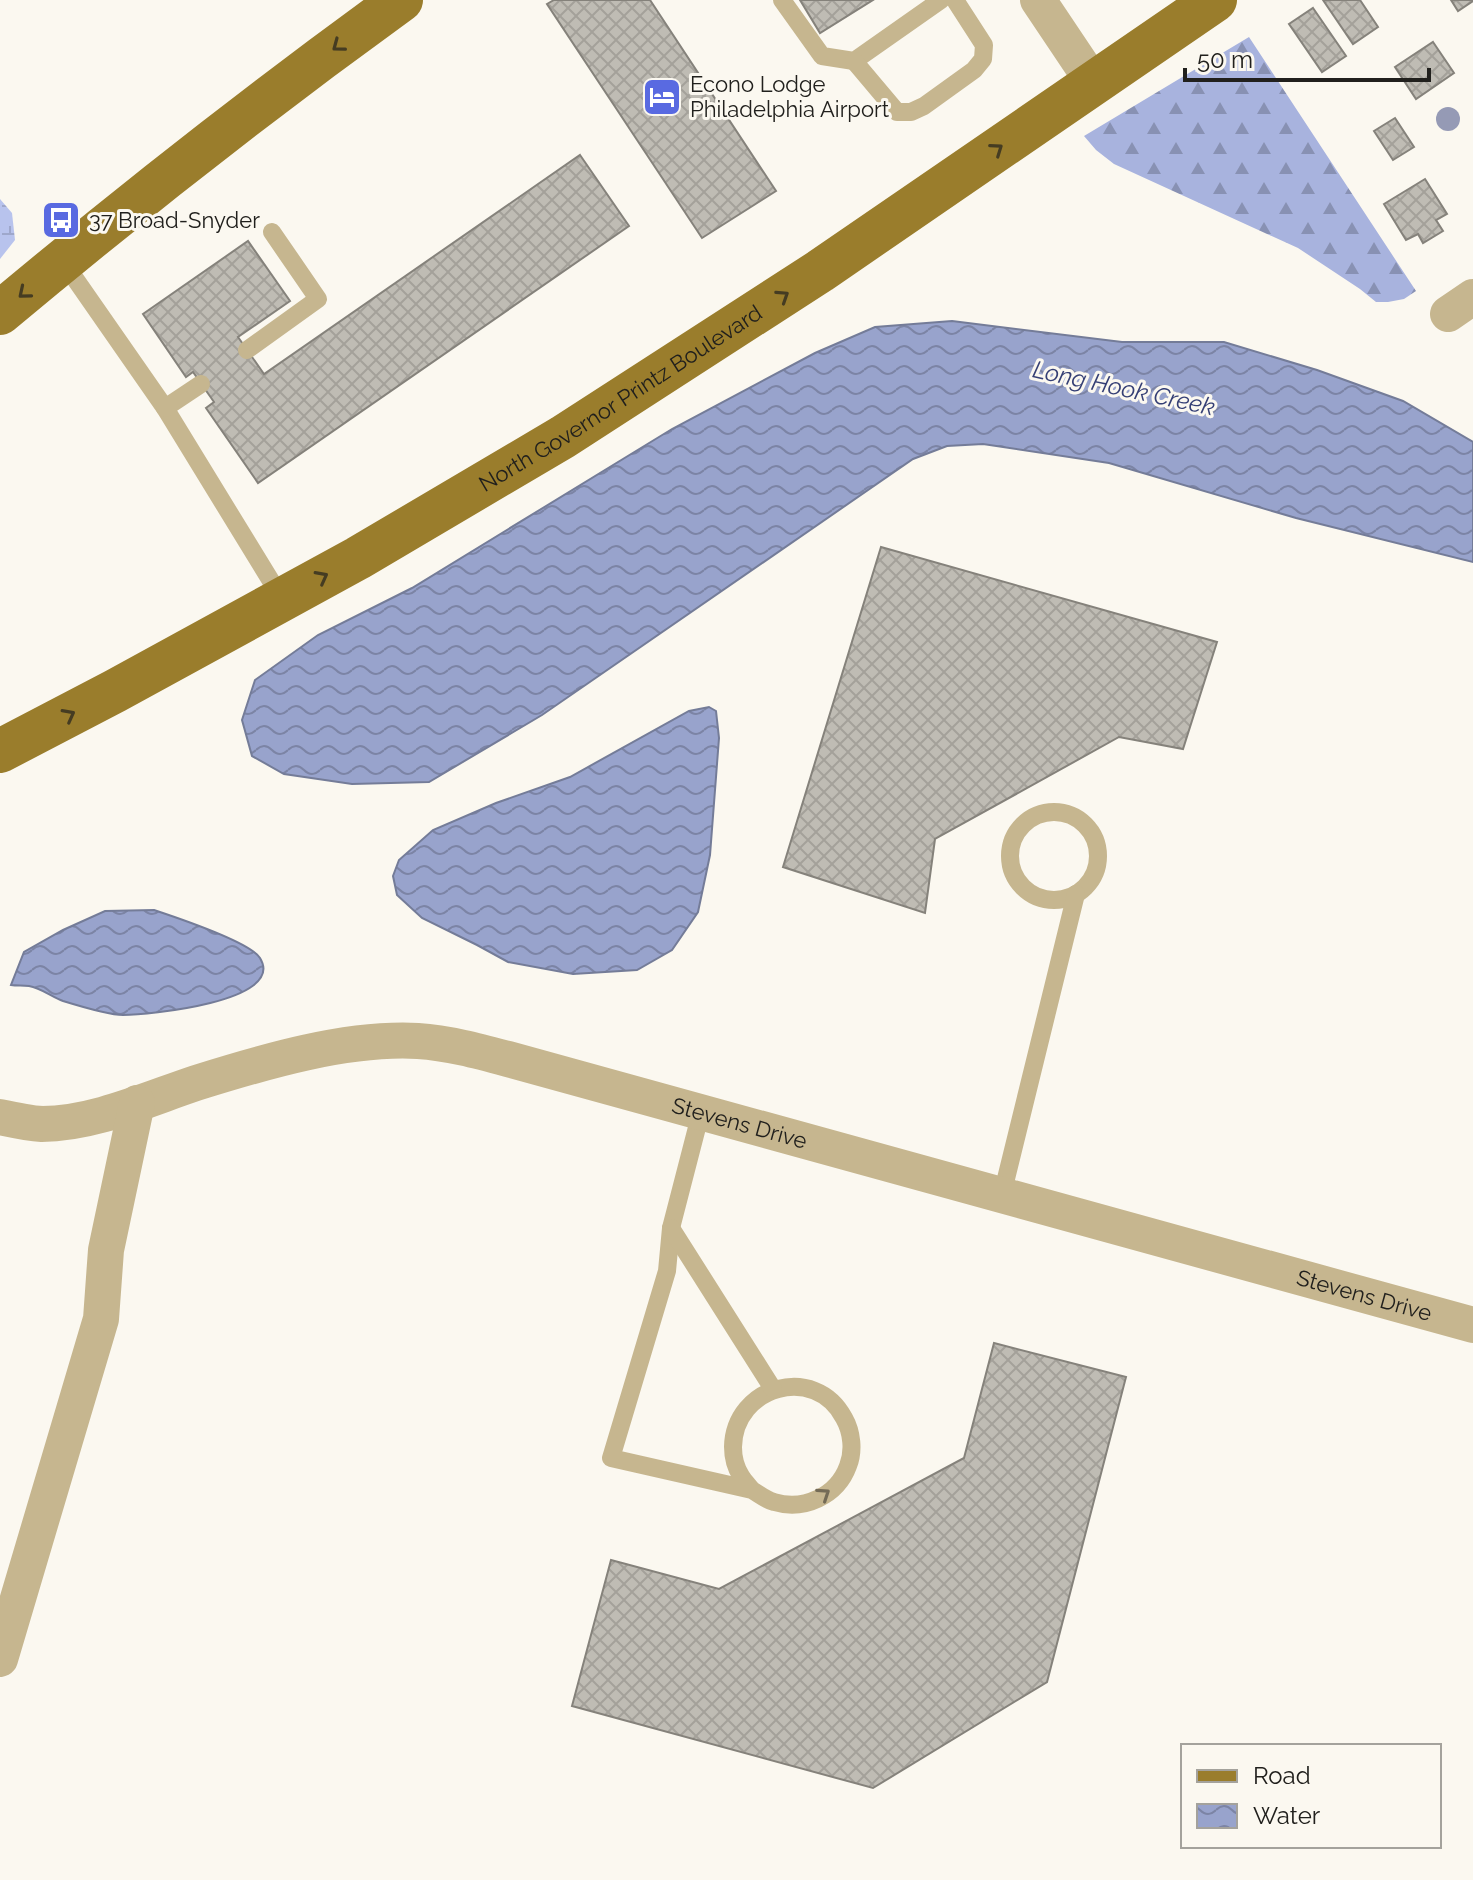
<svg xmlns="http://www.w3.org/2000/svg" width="1473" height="1880" font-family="Raleway,sans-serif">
<defs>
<pattern id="forest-firs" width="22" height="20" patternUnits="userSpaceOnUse" patternTransform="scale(2)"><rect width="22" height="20" fill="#a8b3de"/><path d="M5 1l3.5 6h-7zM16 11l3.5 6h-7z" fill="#8891b3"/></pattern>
<pattern id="wetland-marsh" width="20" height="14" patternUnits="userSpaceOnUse" patternTransform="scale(2)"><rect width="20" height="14" fill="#b8c3ed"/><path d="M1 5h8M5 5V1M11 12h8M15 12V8" fill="none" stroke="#9ea7cb"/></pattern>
<pattern id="water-waves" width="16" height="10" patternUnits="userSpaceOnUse" patternTransform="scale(2)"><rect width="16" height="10" fill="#98a3cc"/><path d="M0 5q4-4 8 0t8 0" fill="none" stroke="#7c84a5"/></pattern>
<pattern id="building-cross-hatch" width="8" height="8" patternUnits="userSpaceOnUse" patternTransform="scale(2)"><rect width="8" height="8" fill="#bfbcb4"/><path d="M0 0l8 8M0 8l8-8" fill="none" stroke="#a4a19a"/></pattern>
</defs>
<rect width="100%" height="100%" fill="#fbf8f0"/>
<!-- forest -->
<path fill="url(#forest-firs)" d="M1249,37L1416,291L1404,299L1388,302H1376L1360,289L1298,248L1114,164L1096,150L1084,136Z"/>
<!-- wetland -->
<path fill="url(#wetland-marsh)" d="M0,199L12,213L15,240L0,259Z"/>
<!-- water -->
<g fill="url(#water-waves)" stroke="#747c98" stroke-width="2">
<path d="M952,321L1122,342H1224L1317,370L1403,401L1473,442V562L1296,518L1109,463L983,444L947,446L913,459L542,715L429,782L352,784L284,774L252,756L242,720L255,680L318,635L412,588L672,429L815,353L875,327Z"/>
<path d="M709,707L716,711L719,738L710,855L698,912L672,950L637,970L573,974L508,962L477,945L422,918L397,895L393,876L399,860L433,830L496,803L570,777L689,711Z"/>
<path d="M154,910C175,917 250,942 260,958C287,1002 146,1015 123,1015C110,1015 76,1005 63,1001C52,997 41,988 29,986C23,985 17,986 11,985L24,952L63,930L105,911Z"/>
</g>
<!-- building -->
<g fill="url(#building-cross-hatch)" stroke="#85827b" stroke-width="2">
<path d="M554,0H650L776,191L702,238L547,4Z"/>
<path d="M800,0H873L820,33Z"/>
<path d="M1323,0H1360L1378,27L1353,44Z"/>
<path d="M1451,0H1473V1L1458,11Z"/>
<path d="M1313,8L1346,56L1322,72L1289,24Z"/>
<path d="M1433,42L1454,73L1416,99L1395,67Z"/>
<path d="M1395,118L1414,147L1393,160L1374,131Z"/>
<path d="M580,155L629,226L258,483L206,408L214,402L193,372L186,377L143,314L248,241L290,301L238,337L264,374Z"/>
<path d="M1425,179L1447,214L1436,220L1443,231L1423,243L1418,234L1406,240L1384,204Z"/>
<path d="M881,547L1217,642L1183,749L1119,737L935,839L925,913L783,867Z"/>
<path d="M994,1343L1126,1377L1047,1682L873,1788L572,1706L611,1560L719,1589L964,1458Z"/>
</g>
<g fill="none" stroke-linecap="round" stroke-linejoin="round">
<!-- service -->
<g stroke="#c6b68f" stroke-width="18">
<path d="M782,0L822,56L854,61L941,0"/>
<path d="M854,61L897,112H911L924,106L974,70L983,59L984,45L955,0"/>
<path d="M62,260L165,408L282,599"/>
<path d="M247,350L318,299L272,232"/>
<path d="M165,408L201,384"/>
<circle cx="1054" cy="856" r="44"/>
<path d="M701,1112L671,1228L667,1271L611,1458L752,1490C759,1494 766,1500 774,1502C804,1511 837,1496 848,1466C854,1451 852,1432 844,1418C815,1363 734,1386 733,1447C733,1457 736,1468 741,1476C744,1481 749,1486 752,1490"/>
<path d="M1002,1195L1076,894"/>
<path d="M671,1228L773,1389"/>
</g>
<!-- minor -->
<g stroke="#c6b68f" stroke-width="36">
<path d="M1038,0L1093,82"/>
<path d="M1448,314L1473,297"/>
<path id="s1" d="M0,1117C14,1120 28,1123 42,1124C93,1124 148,1099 196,1083C263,1062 347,1037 418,1041C448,1043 478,1051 508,1059L1473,1325"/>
<path d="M0,1659L101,1319L106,1250L137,1103"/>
</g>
<!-- primary -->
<g stroke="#9a7d2c" stroke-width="44">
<path d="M0,313C130,204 264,99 401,0"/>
<path id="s2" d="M0,751L115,691L358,558L563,437L820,271L1215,0"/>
</g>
</g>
<!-- trees -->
<circle fill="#959ab5" cx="1448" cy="119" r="12"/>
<!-- one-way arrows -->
<defs><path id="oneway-chevron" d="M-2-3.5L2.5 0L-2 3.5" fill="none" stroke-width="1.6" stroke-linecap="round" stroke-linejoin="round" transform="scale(2)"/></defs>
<g stroke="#453c22">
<use href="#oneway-chevron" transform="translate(338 46) rotate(143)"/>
<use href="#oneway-chevron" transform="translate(997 149) rotate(-35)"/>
<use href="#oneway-chevron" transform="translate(24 293) rotate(140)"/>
<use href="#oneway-chevron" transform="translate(783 296) rotate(-33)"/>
<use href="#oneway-chevron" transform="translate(322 577) rotate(-28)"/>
<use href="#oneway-chevron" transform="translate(69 715) rotate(-28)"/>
</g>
<use stroke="#746b56" href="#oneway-chevron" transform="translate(824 1494) rotate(-34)"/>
<!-- icons -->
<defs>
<g id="hotel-square" transform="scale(2)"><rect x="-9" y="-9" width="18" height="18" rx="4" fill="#596ae1" stroke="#fbf8f0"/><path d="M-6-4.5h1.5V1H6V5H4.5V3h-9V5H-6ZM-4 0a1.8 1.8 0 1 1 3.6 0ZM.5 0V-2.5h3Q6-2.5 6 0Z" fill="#fff"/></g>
<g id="bus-square" transform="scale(2)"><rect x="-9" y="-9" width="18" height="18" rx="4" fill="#596ae1" stroke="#fbf8f0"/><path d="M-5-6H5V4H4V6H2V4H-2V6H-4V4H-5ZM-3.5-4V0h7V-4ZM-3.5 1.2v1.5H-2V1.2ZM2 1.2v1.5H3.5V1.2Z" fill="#fff"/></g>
</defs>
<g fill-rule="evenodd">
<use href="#hotel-square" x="662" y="97"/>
<use href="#bus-square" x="61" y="220"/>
</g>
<g text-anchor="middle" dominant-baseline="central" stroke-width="6" stroke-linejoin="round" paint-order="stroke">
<!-- poi labels -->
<g font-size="22" fill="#21201d" stroke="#fbf8f0" text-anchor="start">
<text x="690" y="84">Econo Lodge<tspan x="690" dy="25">Philadelphia Airport</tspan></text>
<text x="89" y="220">37 Broad-Snyder</text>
</g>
<!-- street labels -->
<g font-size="22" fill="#21201d" stroke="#fbf8f0">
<text stroke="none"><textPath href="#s2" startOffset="714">North Governor Printz Boulevard</textPath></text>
<text stroke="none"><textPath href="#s1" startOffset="762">Stevens Drive</textPath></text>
<text stroke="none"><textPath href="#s1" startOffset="1410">Stevens Drive</textPath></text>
</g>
<!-- water labels -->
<g font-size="24" font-style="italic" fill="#353f75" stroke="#fbf8f0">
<text transform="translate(1124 388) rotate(12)">Long Hook Creek</text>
</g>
</g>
<!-- legend -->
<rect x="1181" y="1744" width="260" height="104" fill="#fbf8f0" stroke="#a4a29c" stroke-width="2"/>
<rect x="1197" y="1770" width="40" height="12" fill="#9a7d2c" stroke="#a4a29c" stroke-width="2"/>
<text x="1253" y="1784" font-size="24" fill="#21201d">Road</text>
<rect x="1197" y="1804" width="40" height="24" fill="url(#water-waves)" stroke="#a4a29c" stroke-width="2"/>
<text x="1253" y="1824" font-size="24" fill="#21201d">Water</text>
<!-- scale -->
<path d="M1185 68v12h244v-12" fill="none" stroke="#21201d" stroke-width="4"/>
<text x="1197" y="68" font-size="24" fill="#21201d" stroke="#fbf8f0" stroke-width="6" paint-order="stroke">50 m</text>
</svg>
